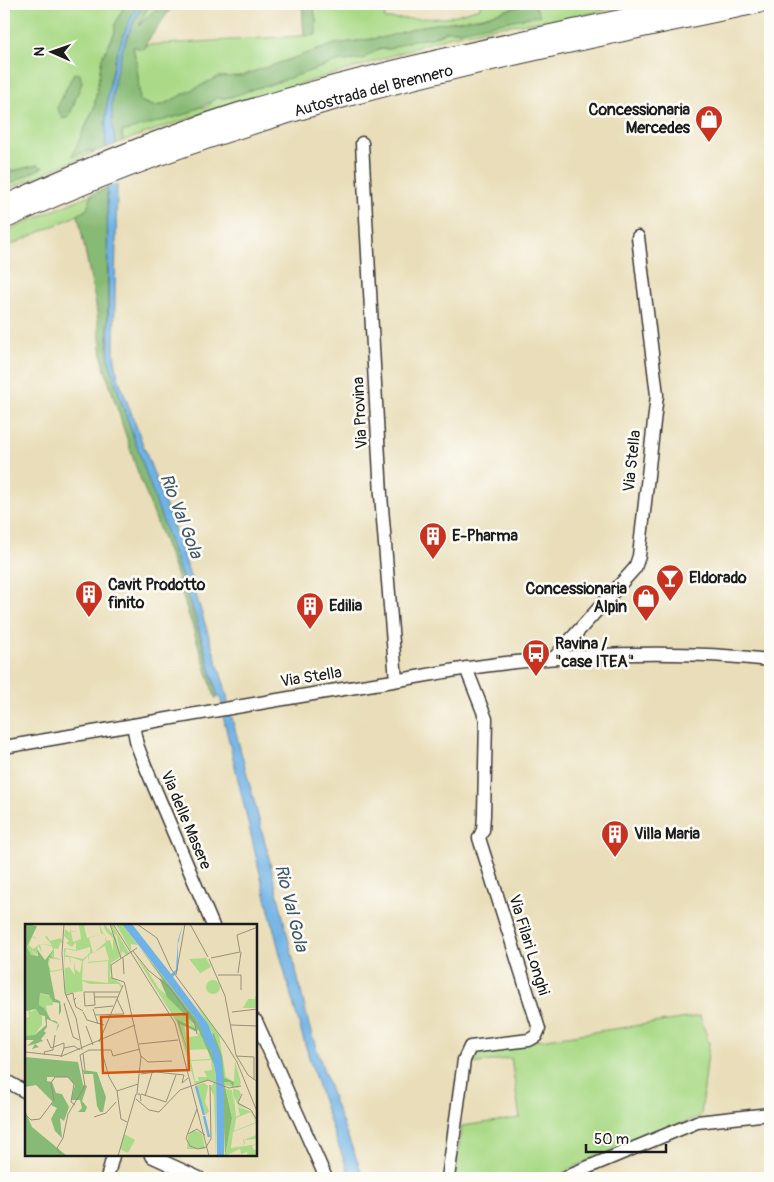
<svg xmlns="http://www.w3.org/2000/svg" width="774" height="1182" font-family="Pangolin,sans-serif">
<rect width="100%" height="100%" fill="#fdfcf7"/>
<filter id="ink" filterUnits="userSpaceOnUse"><feTurbulence type="fractalNoise" baseFrequency=".02" numOctaves="2"/><feDisplacementMap in="SourceGraphic" scale="10" xChannelSelector="R" yChannelSelector="G"/><feConvolveMatrix kernelMatrix="1 2 1 2 8 2 1 2 1" color-interpolation-filters="sRGB"/></filter>
<filter id="wash" filterUnits="userSpaceOnUse"><feTurbulence type="fractalNoise" baseFrequency=".0096" numOctaves="4" result="noise"/><feDisplacementMap in="SourceGraphic" scale="20" xChannelSelector="R" yChannelSelector="G"/><feGaussianBlur stdDeviation="1.12" result="paint"/><feColorMatrix in="noise" values="0 0 0 0 0 0 0 0 0 0 0 0 0 0 0 0 0 1.4 0 .05"/><feComposite in="paint" operator="in"/></filter>
<g filter="url(#wash)">
<rect width="100%" height="100%" fill="#e9deb9"/>
<!-- green -->
<g fill="#aada87" stroke="#637b52" fill-rule="evenodd">
<path d="M17,4H125L115,25V32L102,58L94,108L72,156L91,150L92,153L4,191V187L42,167L37,165L4,173V12ZM74,73L82,82L69,116L61,99Z"/>
<path d="M152,4H162L160,10L152,12L138,26L147,8Z"/>
<path d="M313,4H384L385,19L446,18L480,8V4H526L483,17L423,26L386,37L335,44L241,76L218,77L162,105L153,106L140,101L137,66L133,46L143,49L147,45L315,35L316,20Z"/>
<path d="M533,4H635L563,19L502,26L448,37L364,65L210,111L123,141L122,132L152,122L190,113L195,108L207,107L216,98C234,100 248,88 266,86L336,62L363,59L378,49H390L412,40L432,38L447,31H460L538,9Z"/>
<path d="M92,194L87,209L78,215L4,248V232Z"/>
<path d="M700,1016L709,1043L701,1116L573,1167L556,1178H454L462,1126L520,1118L511,1058L472,1064L474,1050Z"/>
</g>
<!-- forest -->
<g fill="#87ba74" stroke="#526b48">
<path d="M125,4H138C115,48 103,98 106,148L92,153L91,150L72,156L94,108L102,58L115,32V25Z"/>
<path d="M143,4H152L147,9L139,26L152,12L160,10L162,4H174L145,45H147L144,49L133,47L137,66L140,101L153,106L162,105L218,77L241,76L335,44L386,37L423,26L483,17L526,4H533L540,15L460,31H447L432,38L412,40L390,49H378L363,59L336,62L266,86C248,88 234,100 216,98C204,109 199,104 190,113L122,132L123,141L116,144C103,98 120,44 143,4Z"/>
<path d="M302,4H313L316,20V35L304,36Z"/>
<path d="M74,73L80,74L82,82L69,117L63,119L57,108Z"/>
<path d="M37,165L43,167L4,187V173Z"/>
<path d="M107,188L108,353L120,398L172,545L218,697L215,698L174,568L136,467L103,364L96,305L78,215L87,209L92,194Z"/>
</g>
<!-- water -->
<g fill="#70b2e5" stroke="#466780">
<path d="M138,4H143C120,44 104,98 116,144L106,148C103,98 114,47 138,4Z"/>
<path d="M117,184L114,353L118,377L182,550L227,694L229,712L231,714L267,850L310,1029L335,1104L364,1178H351C292,1030 260,870 223,716L221,699L218,697L195,615L120,398L109,361L107,188Z"/>
</g>
</g>
<g filter="url(#ink)">
<g fill="none" stroke-linecap="round" stroke-linejoin="round">
<!-- minor casing -->
<g stroke="#3b3934" stroke-width="15">
<g id="minor">
<path d="M362,143L381,495L396,680"/>
<path d="M554,658L635,568L639,556L657,395L638,237"/>
<path d="M133,725L137,745L144,763L213,926"/>
<path d="M4,747C132,726 259,702 387,682C419,677 451,670 483,666C579,653 675,649 770,660"/>
<path d="M256,1021L326,1178"/>
<path d="M4,1080L26,1092"/>
<path d="M151,1156L199,1178"/>
<path d="M107,1178L113,1156"/>
<path d="M448,1178L464,1060L470,1047L529,1040L536,1036L539,1029L479,838L483,830L484,815L486,719L466,668"/>
<path d="M566,1178L574,1173L697,1122L770,1114"/>
</g>
</g>
<!-- highway casing -->
<g stroke="#3b3934" stroke-width="20">
<g id="highway">
<path d="M4,205C89,166 178,129 269,103C408,63 550,34 692,4"/>
<path id="s1" d="M4,220C245,107 499,58 758,4"/>
</g>
</g>
<!-- minor -->
<use href="#minor" stroke="#fff" stroke-width="12"/>
<!-- highway -->
<use href="#highway" stroke="#fff" stroke-width="18"/>
</g>
</g>
<!-- icons -->
<defs>
<g id="shop-pin" transform="scale(1.4375)"><path d="M0 17L-7.5 6A9.5 9.5 0 1 1 7.5 6Z" fill="#c8321e" stroke="#fdfcf7"/><path d="M-5-2.5h2.3a2.7 3.5 0 0 1 5.4 0H5L5.5 6h-11ZM-1.5-2.5h3a1.5 2.3 0 0 0-3 0Z" fill="#fff"/></g>
<g id="building-pin" transform="scale(1.4375)"><path d="M0 17L-7.5 6A9.5 9.5 0 1 1 7.5 6Z" fill="#c8321e" stroke="#fdfcf7"/><path d="M-4-6H4V6H1V3H-1V6H-4ZM-2.5-4.3h1.7v1.8h-1.7ZM.8-4.3h1.7v1.8H.8ZM-2.5-1h1.7V.8h-1.7ZM.8-1h1.7V.8H.8Z" fill="#fff"/></g>
<g id="bar-pin" transform="scale(1.4375)"><path d="M0 17L-7.5 6A9.5 9.5 0 1 1 7.5 6Z" fill="#c8321e" stroke="#fdfcf7"/><path d="M-6-5H6L.8 .8V4.5H3.5V6h-7V4.5H-.8V.8Z" fill="#fff"/></g>
<g id="bus-pin" transform="scale(1.4375)"><path d="M0 17L-7.5 6A9.5 9.5 0 1 1 7.5 6Z" fill="#c8321e" stroke="#fdfcf7"/><path d="M-5-6H5V4H4V6H2V4H-2V6H-4V4H-5ZM-3.5-4V0h7V-4ZM-3.5 1.2v1.5H-2V1.2ZM2 1.2v1.5H3.5V1.2Z" fill="#fff"/></g>
</defs>
<g fill-rule="evenodd">
<use href="#shop-pin" x="709" y="119"/>
<use href="#building-pin" x="433" y="536"/>
<use href="#bar-pin" x="670" y="578"/>
<use href="#building-pin" x="89" y="594"/>
<use href="#shop-pin" x="646" y="598"/>
<use href="#building-pin" x="310" y="606"/>
<use href="#bus-pin" x="536" y="653"/>
<use href="#building-pin" x="615" y="834"/>
</g>
<g text-anchor="middle" dominant-baseline="central" stroke-width="5" stroke-linejoin="round" paint-order="stroke">
<!-- street labels -->
<g font-size="16" fill="#1c1c1c" stroke="#fdfcf7">
<text stroke="none"><textPath href="#s1" startOffset="392">Autostrada del Brennero</textPath></text>
<text transform="translate(360 413) rotate(-93)">Via Provina</text>
<text transform="translate(632 461) rotate(-84)">Via Stella</text>
<text transform="translate(311 677) rotate(-9)">Via Stella</text>
<text transform="translate(186 820) rotate(67)">Via delle Masere</text>
<text transform="translate(529 945) rotate(73)">Via Filari Longhi</text>
</g>
<!-- poi labels -->
<g font-size="16" font-weight="bold" fill="#1c1c1c" stroke="#fdfcf7" text-anchor="start">
<text x="690" y="110" text-anchor="end">Concessionaria<tspan x="690" dy="18">Mercedes</tspan></text>
<text x="452" y="536">E-Pharma</text>
<text x="689" y="578">Eldorado</text>
<text x="108" y="585">Cavit Prodotto<tspan x="108" dy="18">finito</tspan></text>
<text x="627" y="589" text-anchor="end">Concessionaria<tspan x="627" dy="18">Alpin</tspan></text>
<text x="329" y="606">Edilia</text>
<text x="555" y="644">Ravina /<tspan x="555" dy="18">"case ITEA"</tspan></text>
<text x="634" y="834">Villa Maria</text>
</g>
<!-- water labels -->
<g font-size="18" font-style="italic" fill="#3e586c" stroke="#fdfcf7">
<text transform="translate(181 516) rotate(69)">Rio Val Gola</text>
<text transform="translate(291 908) rotate(76)">Rio Val Gola</text>
</g>
</g>
<!-- overview -->
<g transform="translate(25 924)">
<rect width="232" height="232" fill="#e9deb9"/>
<path d="M40,0H46V7L52,8H46L48,18L56,15L54,1L65,0L59,2L62,14L76,10L74,0L82,17L88,15L85,16L88,27V14L81,7L79,3V0L91,14L85,0H87L104,29L101,31L97,27L96,33L92,12L90,9L95,33L86,39L85,52L95,59L97,62L96,64L94,60H65L57,57L58,67L40,70L39,24L51,26V18L47,23L41,19L44,17L39,12L40,5L45,9L46,2ZM79,9L81,18L68,29L64,14ZM80,22L84,36L63,38L64,31ZM65,23V29L58,35L40,31L41,25L51,27ZM63,32V39L83,37V59L57,56L58,37ZM40,33H44L46,41L45,33L57,37L55,49L50,45V38L49,45L50,51L44,43L39,45ZM91,0H97L113,21L106,20V27ZM8,12L12,15L7,13L4,21L8,25L15,20L27,21L20,13L22,12L25,17L36,14L38,20L36,18L33,25L29,24V33L37,36L25,34L24,41L26,47L37,45V46L25,48L24,47L23,33L28,26L27,22L15,20L17,29L13,21L12,31L6,26L11,32L6,31L2,23ZM108,28L122,46L140,74L149,91L135,65L161,90L172,106L163,99L151,97ZM181,34L186,43L172,51L175,49L164,35ZM181 63a7 7 0 1 1 14 0a7 7 0 1 1-14 0ZM232,67V84H218L223,75H230ZM15,69L28,73V81L21,82L23,91L14,81ZM168,75L188,102L200,120L194,112L201,153L209,158L210,137L216,159L213,164L199,161L189,112ZM6,83V88L11,85L17,92V101L10,110L17,104L10,111L1,114L0,94L4,93L3,87H0ZM152,99L162,122L155,100L159,99L161,113L173,112L172,108L175,111L187,133L191,151V232L189,172L185,164L189,159L186,156L170,160ZM183,125L185,135L166,136L164,126ZM186,136L187,146L170,148L179,147L182,153H173L174,157H170L166,137ZM179,159L183,162L180,178L184,187L181,191L170,162ZM201,165L207,166L209,182L208,165L214,166L216,170L213,179L223,185L214,182L212,179L209,172L211,193L215,191L213,183L227,188L232,199V202L231,199L208,208L206,224L219,220L218,216L232,211V215L219,216L220,220L207,224L232,220L227,222L229,226L232,225V232H223L222,228L216,230L215,225L200,232L207,194ZM226,188L231,198L209,207L211,194ZM168,206L177,209L180,225H162L163,212ZM99,210L110,216L103,229L95,225Z" fill="#aada87" fill-rule="evenodd"/>
<path d="M0,0L12,2L2,23L6,31L13,32L12,25L20,36L29,25L25,32L29,35L24,33L23,39L30,75L35,77L36,83V88L34,91V79L28,78L24,71L15,69L14,81L19,84L26,96L31,97L34,101L31,108L33,100L22,95V103L19,107L21,109L16,115L18,117L10,120L14,123L7,125L10,120L2,122L9,116H0V112L10,111L21,101L20,92L15,91L11,85L0,87ZM115,24L172,96L186,126L191,145L173,105L172,108L155,100L163,128V129L151,95L172,105L169,100L142,73L134,54L138,56ZM187,109L189,110L192,118L197,132L199,154L209,158L208,163L205,158H199L207,194L200,232L197,144ZM0,133L53,138L58,161L62,162L57,177L62,183L60,188H53L57,184L55,176H46L50,161L43,153H22V157L27,158L31,169L37,170L44,183L39,197L35,194L37,214L30,207L26,195L32,184L26,181L28,178L11,161L0,163ZM58,146L72,148L81,173L78,188H75L72,182L68,150H59ZM0,186L7,203L42,232H0Z" fill="#87ba74"/>
<path d="M97,0H107L146,50L151,46L153,16L158,0L153,20V46L148,53L183,100L196,133L199,162V232H192L191,151L186,126L173,108L180,115L172,96Z" fill="#70b2e5"/>
<path fill="none" stroke="#70b2e5" stroke-width="2.5" d="M171,162L179,191M179,192L184,213"/>
<path fill="none" stroke="#97907a" stroke-width="1" d="M39,0L37,29L40,69L51,94L57,126M85,0L96,34M88,0L150,99L184,232M112,0L132,14L146,45L199,117L212,138L233,190M165,0L183,33M108,27L123,46L144,63L169,97L172,110M98,34L99,50M186,34L215,28L212,11L233,3M184,35L200,72L211,131L223,151L233,158M213,49L216,28M151,51L160,0M193,51H216V66M100,61L116,133L112,169M100,61L99,58L87,54L86,41L112,24M69,68L70,81L60,82L59,68H95M70,73H93M42,74L41,71L48,69L49,76L51,74M49,76L51,83L58,87M39,79L48,113L54,116M69,84L88,82M68,85L73,100M58,88L62,96L79,101M207,88L233,85M70,91L99,90L92,75M206,101L233,102M61,102L68,121M22,115L26,124L39,119V124M74,118L98,61M114,120L153,116M76,125L84,153L92,167L96,195L102,198M0,128L37,132L110,101M58,129L60,146M20,131L19,128L28,126L30,111M116,132L123,138L147,137M211,132L229,133V156M36,133L39,124L49,122L55,126M116,150L131,148L159,151L157,159L163,154M92,167L113,160M116,170L141,178L151,151M217,170L213,179L226,186L233,198M120,172L127,149M111,175L124,186L134,188L155,166L183,156L204,164L216,162M172,185L161,214L165,222L173,225L181,223L186,215L185,161M0,190L6,196L15,195L29,176L26,159L30,153H43L49,160L46,178L50,181M69,193L81,189L91,178M163,210L172,205L180,211M36,232L32,224L38,214L43,190L60,162L55,131L64,126H86L88,132L115,125M93,232L111,170H115L116,177"/>
<path fill="#d4530e" fill-opacity="0.15" stroke="#d4530e" stroke-width="2.5" d="M162,90L164,146L78,149L76,93Z"/>
<rect width="232" height="232" fill="none" stroke="#1c1c1c" stroke-width="2.5"/>
</g>
<!-- margin -->
<rect width="774" height="1182" fill="none" stroke="#fdfcf7" stroke-width="20"/>
<!-- north arrow -->
<g transform="translate(52 52) rotate(272)" stroke="#fdfcf7" stroke-width="4" paint-order="stroke">
<path d="M0-4L9 19L0 12L-9 19Z" fill="#1c1c1c"/>
<text y="-8" font-size="14" font-weight="bold" text-anchor="middle" fill="#1c1c1c">N</text>
</g>
<!-- scale -->
<path d="M586 1144v8h80v-8" fill="none" stroke="#1c1c1c" stroke-width="2.5"/>
<text x="594" y="1144" font-size="15" fill="#1c1c1c" stroke="#fdfcf7" stroke-width="4" paint-order="stroke">50 m</text>
</svg>
